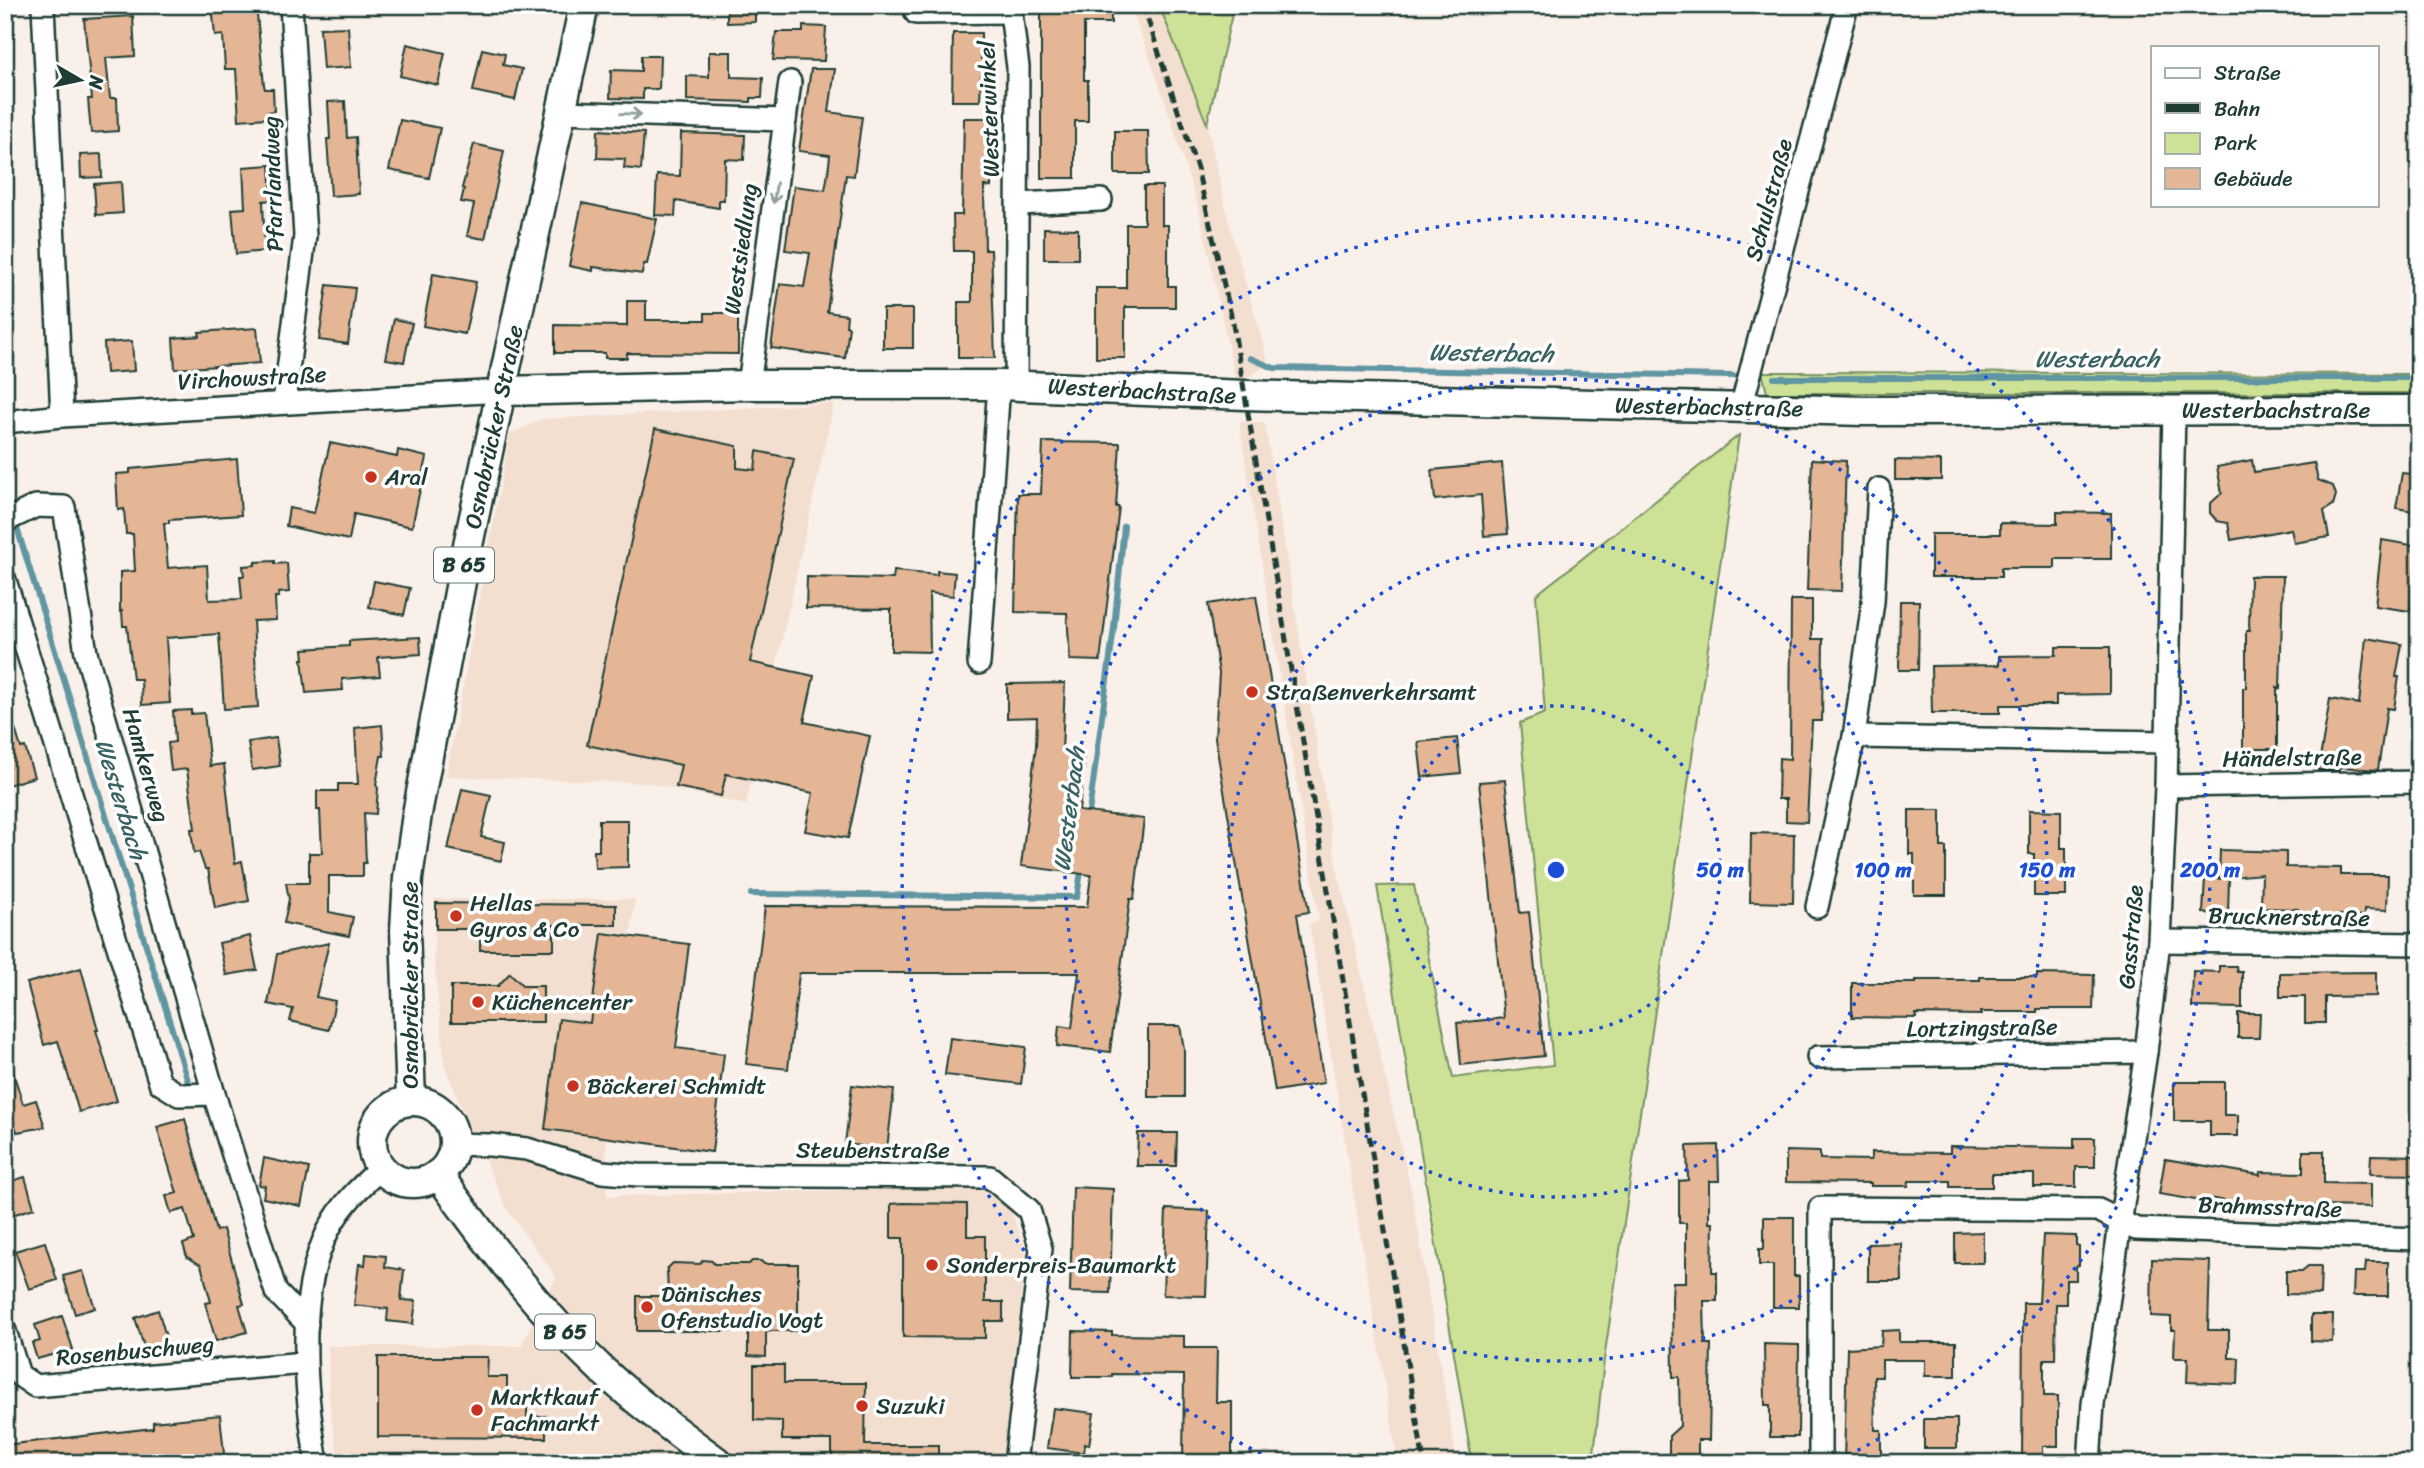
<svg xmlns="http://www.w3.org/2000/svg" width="2424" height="1468" font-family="Sriracha,sans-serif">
<rect width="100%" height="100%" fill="#faf0ea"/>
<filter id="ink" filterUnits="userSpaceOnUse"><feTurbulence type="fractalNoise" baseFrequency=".0143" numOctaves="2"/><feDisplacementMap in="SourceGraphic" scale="14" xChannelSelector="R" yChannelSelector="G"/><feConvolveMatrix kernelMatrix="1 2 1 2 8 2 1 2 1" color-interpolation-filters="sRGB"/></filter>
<g filter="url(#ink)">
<!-- built -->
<g fill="#f3dfd0">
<path d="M1130,5H1159L1207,124L1231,231L1269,364L1236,384L1200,214L1164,98Z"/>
<path d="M834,403L746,805L649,783L446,776L510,434L542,419Z"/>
<path d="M1239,421L1265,423L1335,858L1412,1194L1457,1463H1398L1309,923L1319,921Z"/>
<path d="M435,899H635L606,1138L607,1196L973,1187L1008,1203L1026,1252L1003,1463H339L329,1403L328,1346H521L556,1277L508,1211L467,1121L445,1067L434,960Z"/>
</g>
<!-- green -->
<g fill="#cde296" stroke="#769065" stroke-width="2">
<path d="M1159,5H1234L1207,124Z"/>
<path d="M1762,372L2419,374V393H1767Z"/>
<path d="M1739,435L1604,1360L1593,1463H1472L1377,886L1414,885L1453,1078L1553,1065L1520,723L1545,713L1536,595Z"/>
</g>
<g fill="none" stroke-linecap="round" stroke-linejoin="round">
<!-- stream -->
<g stroke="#6095a2" stroke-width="6">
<path d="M1250,358L1274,368L1733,376"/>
<path d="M1774,378H2419"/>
<path d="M5,503L8,505"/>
<path d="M17,528L188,1081"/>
<path d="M1088,820L1114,628L1124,526"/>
<path d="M751,894L1077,897L1082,865"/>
</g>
</g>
<!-- building -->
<g fill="#e4b695" stroke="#1f3d34" stroke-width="2">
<path d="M212,5H256L264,85L265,89H273L274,111L267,112V118L239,120L236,69H225L223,35L215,36Z"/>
<path d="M727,5H755V22L727,23Z"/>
<path d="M1041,5H1111V23H1084V80H1088V121H1075V178H1041Z"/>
<path d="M133,16L135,56L106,58L110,98H117L118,131L91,133L88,99H92L84,19Z"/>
<path d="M803,26L826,27L824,61L773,60L776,32H803Z"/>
<path d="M348,27L351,67L323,69L320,28Z"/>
<path d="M953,33H981V59H984V76H981L980,101H952Z"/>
<path d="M407,44L445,53L438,85L400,76Z"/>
<path d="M482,49L505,54L503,65L522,69L515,100L473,91Z"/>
<path d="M709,52H731V77L763,78L762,98H751V102L687,100V76L709,77Z"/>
<path d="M641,56H660L659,89H643V99L610,98L611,70L641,71Z"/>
<path d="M811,69H835L829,112L862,117L854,176L846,175L827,312L847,315L846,326L849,327L845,358L771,348L780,284L804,287L810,253L785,250L794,186L825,190L828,173L830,155L799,151Z"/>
<path d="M345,101L347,138L356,137L359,194L331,196L327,139H330L328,102Z"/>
<path d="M964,118H993L992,144H995V161H992L991,187L984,186L985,250H991L995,358H958V302H972V251H954L953,215H962Z"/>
<path d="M400,120L440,128L429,178L389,170Z"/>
<path d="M598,130L644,133L641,170L624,168L625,159L597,158Z"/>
<path d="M1115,131H1148L1149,174H1115Z"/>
<path d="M681,133L745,135L744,160L725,159L724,200H719V208L676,201L675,216L655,215L657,175L680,176Z"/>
<path d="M474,144L504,151L485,239L467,236L474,204L461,202L464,189L462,188Z"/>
<path d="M101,154L102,177L81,178L80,155Z"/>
<path d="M270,165L272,200L263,201L265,251L236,254L232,209L245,208L243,167Z"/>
<path d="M121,182L123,213L96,215L94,184Z"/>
<path d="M1144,186H1162V225H1168V286H1175V307H1125V358H1096V288H1126V224H1144Z"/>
<path d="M582,203L657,219L647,264H644L642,274L593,267V271L569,266Z"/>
<path d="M1044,228L1078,229V259H1044Z"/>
<path d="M433,274L476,282L465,334L423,326Z"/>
<path d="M327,285L355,288L348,344L319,340Z"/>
<path d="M627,301H646V320H705V313H738V354L627,353V358H605V353H555V325L627,326Z"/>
<rect x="883" y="309" width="30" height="39"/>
<path d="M394,319L412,323L404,362L386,359Z"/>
<path d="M257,328L260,363L175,369L173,338L200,336L199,332Z"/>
<path d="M132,341L134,371L106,373L104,343Z"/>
<path d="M655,429L737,446V468L755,470L757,451L794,459L750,662L814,676L804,722L870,736L848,838L805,831L813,793L726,774L721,796L676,787L681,765L587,745Z"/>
<path d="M1043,442L1120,443L1116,507H1119L1100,661L1070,660L1067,613L1015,612L1018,494H1041Z"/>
<path d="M330,443L397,457L398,450L427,457L412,527L354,514L349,540L286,526L289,508L314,513Z"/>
<path d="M237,459L241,515L169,520V523H164L168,568L207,565L209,600L242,599L240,576H244L243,566L255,565V562L275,561V564L287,563L289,592L278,593L279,597H275L276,620L253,621L258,707L224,709L219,634L166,638L170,703L142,705L141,679H133L127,626H123L122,611L120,612V572L135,571L133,534H126L124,509L118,510L116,474L130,473V469Z"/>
<path d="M1812,459L1846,461L1842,591L1807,590Z"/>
<path d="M1895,460L1941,461V480H1895Z"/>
<path d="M2252,460L2254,472L2314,463L2318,480L2333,486L2336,495L2333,505L2324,511L2329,537L2294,543L2291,529L2231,540L2228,523L2217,521L2210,513V504L2222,493L2217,467Z"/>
<path d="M1502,463L1508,534L1484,536L1481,495L1435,500L1432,470Z"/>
<path d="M2402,473L2419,475V512L2396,508Z"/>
<path d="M2057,512L2111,513V559H2055V568H2001V577H1931V534H2000V523L2057,524Z"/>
<path d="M2382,540L2417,546L2410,611L2375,606Z"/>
<path d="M894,571L937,575V571L955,573L953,596L929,593L930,652L891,651V609L806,608L807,577L893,579Z"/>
<path d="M2250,576H2283L2280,689L2277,688V749H2243V688H2246V631H2249Z"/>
<path d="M374,581L410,588L404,615L369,607Z"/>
<path d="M1256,596L1309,912L1297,914L1324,1083L1275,1091L1215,738L1219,673L1208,604Z"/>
<path d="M1791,600H1812V639H1823L1822,721H1812L1807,822L1786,821V799H1778L1779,758L1790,759Z"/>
<path d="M1900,601H1919L1918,670H1899Z"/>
<path d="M420,637L421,654L378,657L380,676L342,679L343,690L306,693L302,659H304L303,649L349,646V641Z"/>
<path d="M2366,638L2402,644L2396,677H2399L2394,709L2387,708L2378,770L2339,767V770H2318L2330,699L2359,704Z"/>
<path d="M2056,647H2110V694L2056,695V705H2000V713H1932L1931,666L1999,665V656L2056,655Z"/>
<path d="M1065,683L1062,751L1084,754L1082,767H1084L1079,811L1144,819L1134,899H1130L1110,1052L1057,1046L1059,1026L1072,1028L1079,973H801L799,974L788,1069L746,1064L765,906L1087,907L1091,875L1021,866L1036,746L1037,717L1007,718V684Z"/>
<path d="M191,710V714L204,713L210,766L224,764L235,863L242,861L249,901L215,908L208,869H205L199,852L194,853L191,829H195L187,769L171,771L168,743L175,742L173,711Z"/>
<path d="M10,712L21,748L25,747L34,777L5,786V713Z"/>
<path d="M382,725L384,756H381L376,785L378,788L376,814L364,813L366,863H363V876H329V912L353,917L349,936L284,923L289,899L286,883H309V853H322L320,810H317V791H338V784H358L355,728Z"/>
<path d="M276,738L280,766L252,770L248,742Z"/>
<path d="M1457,738L1461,773L1422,777L1418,742Z"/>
<path d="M1505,780L1520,913L1529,912L1544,1056L1461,1065L1457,1023L1504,1018L1479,782Z"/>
<path d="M462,789L491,795L481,837L505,842L501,861L448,849Z"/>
<path d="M1909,810H1941V847H1946V895H1914V854H1909Z"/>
<path d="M2029,810L2061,811V848H2066V896H2034V854H2029Z"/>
<path d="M599,820H628V867L595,868L594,851H599Z"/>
<path d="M1751,833L1794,834L1793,903L1750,902Z"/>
<path d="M2220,850L2286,852V867L2341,868V875H2388L2387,910L2364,909V916L2337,915V919L2314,918V915L2298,914V909L2261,908L2262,874L2219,878Z"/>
<path d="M2205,878L2229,879L2228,914L2203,913Z"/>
<path d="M436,903L616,905V925H554V950H480V929H436Z"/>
<path d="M602,933L689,944L676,1048L724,1054L712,1152L545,1129L559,1019L590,1023Z"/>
<path d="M250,936L257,970L226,975L219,943Z"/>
<path d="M329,943L316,997L335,1001L329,1030L290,1021L293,1009L268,1004L277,954Z"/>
<path d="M2219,966H2236L2237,972H2242V1008L2192,1007L2193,971L2219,972Z"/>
<path d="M81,968L98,1030H96L117,1101L79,1112L58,1041L44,1045L27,983Z"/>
<path d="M2376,972V996L2325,997V1023H2305V997H2280V973Z"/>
<path d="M510,973L523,986H543V1022H451V986H498Z"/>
<path d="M2037,974L2094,975L2093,1009H2037V1012H1980L1981,1015L1916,1014V1018L1852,1017V983H1916V980H1980V977H2037Z"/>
<path d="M2238,1013H2260L2259,1038H2238Z"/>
<path d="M1148,1026H1180L1184,1049V1097H1148Z"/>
<path d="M950,1038L1026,1047L1021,1084L945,1075Z"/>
<path d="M5,1059H9L23,1104L36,1100L45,1127L17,1132L10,1110L5,1111Z"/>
<path d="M2174,1082H2224V1115H2238V1136H2210V1121H2174Z"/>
<path d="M852,1085L894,1090L887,1149L845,1144Z"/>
<path d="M185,1119L216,1231L223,1229L244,1304L239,1305L247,1332L216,1341L205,1303L211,1302L201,1265L187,1257L183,1244L194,1240L185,1209L171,1213L166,1196L177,1193L157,1127Z"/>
<path d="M1138,1133H1177L1176,1166H1137Z"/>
<path d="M2074,1138H2095V1167H2076V1187H2034V1174H1992V1187H1950V1181H1909L1908,1186H1871V1183L1786,1182V1151L1820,1152V1159L1871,1160V1152L1950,1153V1146L2074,1148Z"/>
<path d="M1718,1145L1719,1181H1709V1223H1713L1712,1272H1717V1301H1704L1705,1344H1711L1709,1440H1698V1463H1669V1436L1680,1426L1679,1377H1673L1672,1298L1673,1282H1686V1223H1679V1181L1688,1180L1687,1146Z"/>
<path d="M2303,1151H2324V1183L2371,1184V1207L2310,1206V1211L2257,1209V1206L2208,1198V1202L2159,1194L2165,1159L2260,1175V1172L2303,1173Z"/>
<path d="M2371,1155L2419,1156V1175L2370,1174Z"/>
<path d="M264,1158L309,1168L301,1206L263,1198L265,1186L259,1185Z"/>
<path d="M25,1177L34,1208L9,1216L5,1205V1183Z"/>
<path d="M1073,1187L1113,1189L1110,1293L1070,1292Z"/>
<path d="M903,1203L967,1204V1236H985V1302H1003V1321H985V1338L903,1337V1238H891V1204Z"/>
<path d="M1166,1209L1209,1211L1206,1296L1163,1295Z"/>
<path d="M1764,1217H1794V1276H1799V1307H1773V1265H1759V1249H1764Z"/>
<path d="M1983,1232V1263H1955V1233Z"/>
<path d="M2043,1235L2076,1236V1245L2079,1246V1265L2076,1266V1280H2066V1304H2056L2055,1359H2044V1396H2058V1446H2043V1463H2022L2023,1303H2039Z"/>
<path d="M45,1242L57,1280L29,1289L15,1251Z"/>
<path d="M1901,1243L1902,1281H1868V1244Z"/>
<path d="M366,1254L386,1256L385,1267L404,1270L401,1300L416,1301L413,1324L387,1321L388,1309L354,1305L359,1264L365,1265Z"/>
<path d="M2152,1259L2210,1261L2208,1330H2229V1358H2239L2238,1384L2187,1382L2188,1358H2174L2175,1330H2171V1317L2151,1316Z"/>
<path d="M703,1260L712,1261L714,1264H749L752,1261H761L764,1264H798V1331H766V1357L748,1356V1331H637V1296H668L667,1269L673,1263L700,1264Z"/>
<path d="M2366,1262H2388V1296H2353L2354,1272H2365Z"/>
<path d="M2308,1266H2321L2320,1295L2286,1294V1271H2302Z"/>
<path d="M83,1271L95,1308L75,1314L63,1276Z"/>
<path d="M158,1310L168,1343L145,1350L135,1318Z"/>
<path d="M2311,1315H2333L2332,1342L2311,1341Z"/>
<path d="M62,1316L73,1349L37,1359L32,1343L40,1341L35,1325Z"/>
<path d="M1899,1330V1342H1956V1376H1925V1360H1882V1377H1874L1875,1430H1881V1463H1844L1847,1348L1881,1346L1882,1331Z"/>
<path d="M1073,1331L1112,1332V1335L1184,1336V1348H1217L1216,1402H1232V1463H1183L1184,1375L1112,1374V1377H1072Z"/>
<path d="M1764,1344L1799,1345L1798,1437H1770V1405H1765Z"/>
<path d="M378,1357H488L487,1377H507V1397H527V1417L546,1416V1438L378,1437Z"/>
<path d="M754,1365H784V1383H866L865,1445H938V1463H832V1440H782V1421L754,1420Z"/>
<path d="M1053,1408L1094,1413L1089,1445L1085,1444L1084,1453L1047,1448Z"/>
<path d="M220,1415L225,1463H5V1445L153,1428V1422Z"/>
<rect x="1924" y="1419" width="33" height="29"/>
</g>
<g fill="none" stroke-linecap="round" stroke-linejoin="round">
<!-- minor casing -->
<g stroke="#1f3d34" stroke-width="26">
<g id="minor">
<path d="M43,5L62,416"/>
<path d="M916,5V13L1011,12"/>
<path d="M1010,5L1018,67L1016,385"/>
<path d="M563,112L785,120L749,385"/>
<path d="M785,120L790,82"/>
<path d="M1018,204L1101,200"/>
<path d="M284,402L305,236L291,5"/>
<path d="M1741,408L1847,5"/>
<path d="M5,422L62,416L502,391"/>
<path d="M5,521L36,506L64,507L86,653L214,1094L276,1292L307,1324"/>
<path d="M5,580L160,1083L179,1095L214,1094"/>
<path d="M979,663L999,385"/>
<path d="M1854,737L2167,742"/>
<path d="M2166,786L2419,782"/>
<path d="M1817,907L1854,737L1873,602L1879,489"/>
<path d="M2159,941L2419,944"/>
<path d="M1818,1057L2146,1052"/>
<path d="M453,1144L490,1145L527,1149L602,1172L638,1175L990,1177L1029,1210L1041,1249L1015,1463"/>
<path d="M5,1331L19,1375L35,1386L305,1363"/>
<path d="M317,1463C305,1393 295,1294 329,1229C341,1205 361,1186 381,1168"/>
<path d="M1820,1463V1208L2098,1210L2136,1229L2419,1239"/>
<path d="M2089,1463L2093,1404L2146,1052L2159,941L2166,786L2174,410"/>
</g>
</g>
<!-- major casing -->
<g stroke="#1f3d34" stroke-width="33">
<g id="major">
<path d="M502,391L749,385H999L1245,395L1864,411L2419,410"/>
<path d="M411,1101L405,930L408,878L417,814L468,545L584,5"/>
<circle cx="413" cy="1142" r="41"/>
<path d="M438,1174C487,1243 540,1312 602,1370C639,1404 679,1434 719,1463"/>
</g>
</g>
<!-- minor -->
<use href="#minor" stroke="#fff" stroke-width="21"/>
<!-- major -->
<use href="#major" stroke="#fff" stroke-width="28"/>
<!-- rail -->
<path stroke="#1f3d34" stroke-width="5" stroke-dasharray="10 5" stroke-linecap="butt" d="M1143,5L1197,168L1233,324L1424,1463"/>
</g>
<!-- one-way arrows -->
<defs><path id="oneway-shaft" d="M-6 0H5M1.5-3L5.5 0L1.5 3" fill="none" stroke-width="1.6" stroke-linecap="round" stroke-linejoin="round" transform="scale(1.75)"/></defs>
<g stroke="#8f9e9a">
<use href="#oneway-shaft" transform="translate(631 114) rotate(2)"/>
<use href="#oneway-shaft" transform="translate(775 193) rotate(98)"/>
</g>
</g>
<!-- distance rings -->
<g fill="none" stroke="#1d4ed8" stroke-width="3.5" stroke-dasharray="3.5 7">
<circle cx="1556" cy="870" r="164"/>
<circle cx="1556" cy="870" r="327"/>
<circle cx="1556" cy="870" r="491"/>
<path d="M1280 1463A654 654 0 1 1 1832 1463"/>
</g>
<!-- markers -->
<g fill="#c8321e" stroke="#fff" stroke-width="2.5">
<circle cx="371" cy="477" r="7"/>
<circle cx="1252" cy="692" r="7"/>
<circle cx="456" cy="916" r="7"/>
<circle cx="478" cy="1002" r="7"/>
<circle cx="573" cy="1086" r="7"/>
<circle cx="932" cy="1265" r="7"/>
<circle cx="647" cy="1307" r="7"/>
<circle cx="862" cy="1406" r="7"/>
<circle cx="477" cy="1410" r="7"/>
</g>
<g text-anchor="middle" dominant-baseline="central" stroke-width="7" stroke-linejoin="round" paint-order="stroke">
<!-- shield labels -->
<g fill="#fff" stroke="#627771" stroke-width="2">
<rect x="434" y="547.5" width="60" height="35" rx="5"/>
<rect x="535" y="1314.5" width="60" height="35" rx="5"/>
</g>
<g font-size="21" font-weight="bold" fill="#1f3d34">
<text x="464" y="565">B 65</text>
<text x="565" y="1332">B 65</text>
</g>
<!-- street labels -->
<g font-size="23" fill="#1f3d34" stroke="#fff">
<text transform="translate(989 109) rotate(-92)">Westerwinkel</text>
<text transform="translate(273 184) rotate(-92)">Pfarrlandweg</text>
<text transform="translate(1769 200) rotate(-75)">Schulstraße</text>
<text transform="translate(741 249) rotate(-82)">Westsiedlung</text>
<text transform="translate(252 378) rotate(-3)">Virchowstraße</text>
<text transform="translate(1142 391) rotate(3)">Westerbachstraße</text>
<text transform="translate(1709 407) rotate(1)">Westerbachstraße</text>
<text x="2276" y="410">Westerbachstraße</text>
<text transform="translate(494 427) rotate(-78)">Osnabrücker Straße</text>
<text transform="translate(2292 758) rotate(-1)">Händelstraße</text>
<text transform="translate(146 765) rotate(74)">Hamkerweg</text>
<text transform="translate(2289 917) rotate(1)">Brucknerstraße</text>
<text transform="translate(2131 937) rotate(-85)">Gasstraße</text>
<text transform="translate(410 985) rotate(-90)">Osnabrücker Straße</text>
<text transform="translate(1982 1028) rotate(-1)">Lortzingstraße</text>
<text x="873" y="1150">Steubenstraße</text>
<text transform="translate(2270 1207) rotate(2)">Brahmsstraße</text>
<text transform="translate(135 1351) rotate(-5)">Rosenbuschweg</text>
</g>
<!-- poi labels -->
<g font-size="23" fill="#1f3d34" stroke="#fff" text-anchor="start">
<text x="385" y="477">Aral</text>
<text x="1266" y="692">Straßenverkehrsamt</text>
<text x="470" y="903">Hellas<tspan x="470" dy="26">Gyros &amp; Co</tspan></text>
<text x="492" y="1002">Küchencenter</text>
<text x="587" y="1086">Bäckerei Schmidt</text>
<text x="946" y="1265">Sonderpreis-Baumarkt</text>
<text x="661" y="1294">Dänisches<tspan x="661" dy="26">Ofenstudio Vogt</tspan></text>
<text x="491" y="1397">Marktkauf<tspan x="491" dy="26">Fachmarkt</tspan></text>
<text x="876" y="1406">Suzuki</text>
</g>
<!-- water labels -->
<g font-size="24" font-style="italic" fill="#3a6262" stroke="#fff">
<text transform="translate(1491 353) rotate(1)">Westerbach</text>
<text x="2097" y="359">Westerbach</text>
<text transform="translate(121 799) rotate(73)">Westerbach</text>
<text transform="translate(1069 809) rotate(-83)">Westerbach</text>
</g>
</g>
<circle cx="1556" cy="870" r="10" fill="#1d4ed8" stroke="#fff" stroke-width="3.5"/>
<g font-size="21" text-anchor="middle" font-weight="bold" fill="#1d4ed8" stroke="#fff" stroke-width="7" stroke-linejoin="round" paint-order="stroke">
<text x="1720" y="877">50 m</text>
<text x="1883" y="877">100 m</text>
<text x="2047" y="877">150 m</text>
<text x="2210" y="877">200 m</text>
</g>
<!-- margin -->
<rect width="2424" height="1468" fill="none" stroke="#fff" stroke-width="28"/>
<rect x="14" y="14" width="2396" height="1440" fill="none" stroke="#1f3d34" stroke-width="2.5" filter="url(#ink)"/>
<!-- legend -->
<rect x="2151" y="46" width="228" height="161" fill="#ffffff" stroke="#a5b1ae" stroke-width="2"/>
<rect x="2165" y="68" width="35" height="10" fill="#ffffff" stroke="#a5b1ae" stroke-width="2"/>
<text x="2214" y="80" font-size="21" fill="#1f3d34">Straße</text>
<rect x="2165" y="103" width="35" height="10" fill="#1f3d34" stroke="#a5b1ae" stroke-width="2"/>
<text x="2214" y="116" font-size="21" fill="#1f3d34">Bahn</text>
<rect x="2165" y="133" width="35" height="21" fill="#cde296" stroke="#a5b1ae" stroke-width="2"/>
<text x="2214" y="150" font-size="21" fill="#1f3d34">Park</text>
<rect x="2165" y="168" width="35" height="21" fill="#e4b695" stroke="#a5b1ae" stroke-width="2"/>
<text x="2214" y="186" font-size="21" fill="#1f3d34">Gebäude</text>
<!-- north arrow -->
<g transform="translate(80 80) rotate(99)" stroke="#ffffff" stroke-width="5" paint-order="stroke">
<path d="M0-5L12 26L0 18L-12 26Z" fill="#1f3d34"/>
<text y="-10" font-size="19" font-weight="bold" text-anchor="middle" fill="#1f3d34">N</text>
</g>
</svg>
